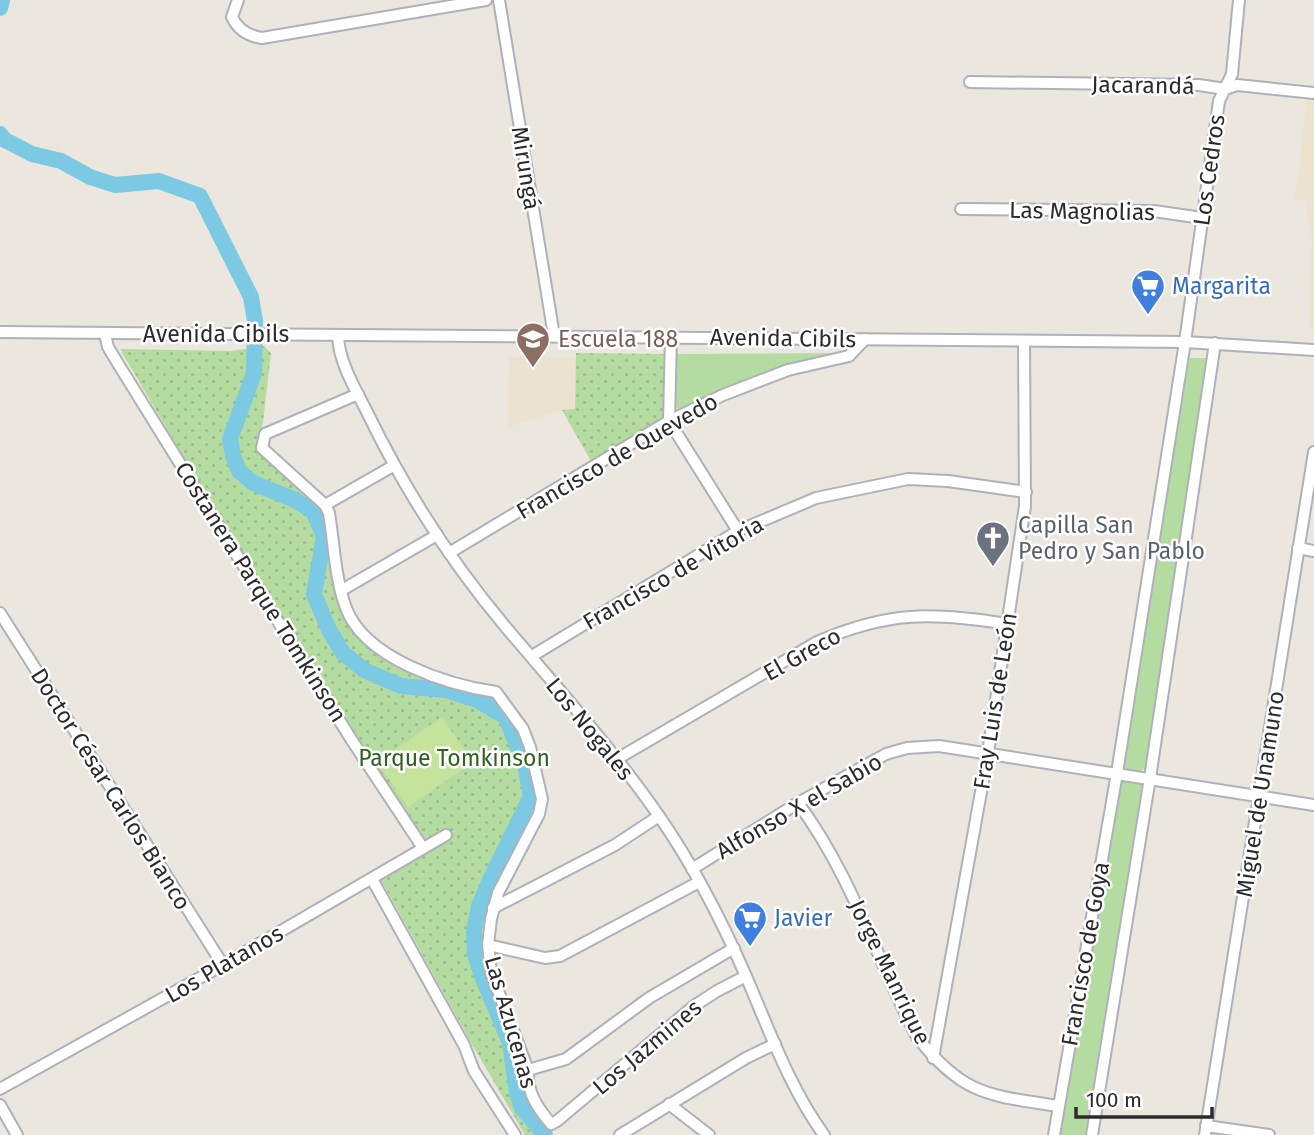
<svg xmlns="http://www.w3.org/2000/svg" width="1314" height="1135" font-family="'Fira Sans',sans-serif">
<defs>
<pattern id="park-dots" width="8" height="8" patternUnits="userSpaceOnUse" patternTransform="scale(1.75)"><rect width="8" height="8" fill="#b5dca0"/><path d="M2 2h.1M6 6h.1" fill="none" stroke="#9cbd8a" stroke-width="1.8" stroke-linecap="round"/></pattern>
</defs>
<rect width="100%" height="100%" fill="#ebe6de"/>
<!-- education -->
<g fill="#ebe2cf">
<path d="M1307,98L1314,100V329H1309L1312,238L1305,200L1295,199Z"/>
<path d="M509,357L576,358L575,410H562L508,427Z"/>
</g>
<!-- grass -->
<g fill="#b5dca0">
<path d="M842,353L681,410L675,407L677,354Z"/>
<path d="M1187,358H1206L1210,361L1145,768L1141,771L1120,768Z"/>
<path d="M1118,779L1141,783L1142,786L1085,1135H1060Z"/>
</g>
<!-- park -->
<g fill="url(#park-dots)">
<path d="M264,346L271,353L263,422L257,445L258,451L319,506L325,521L338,601L349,626L374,650L414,674L481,692L498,700L521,732L537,800L520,840L494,883L478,935L479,956L518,1053L525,1099L553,1135H525L473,1046L381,880L431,847L344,723L269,603L120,349L231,351Z"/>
<path d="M576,353L667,354L665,419L592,463L562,410L575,409Z"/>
</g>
<!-- pitch -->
<path fill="#c6e39d" d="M442,717L473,762L408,807L377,762Z"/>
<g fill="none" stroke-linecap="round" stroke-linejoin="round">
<!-- river -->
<g stroke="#7bc9e3" stroke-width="16">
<path d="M0,8L2,0"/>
<path d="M0,134L5,140L32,154L61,161L90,177L115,185L159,181L200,196L251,297L255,321L254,373L230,439L233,456L239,471L253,483L293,499L313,511L324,536L314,594L329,630L343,653L364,670L401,686L446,690L477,700L506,717L525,766L531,796L490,880L479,906L474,931L475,954L482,976L510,1043L517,1093L522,1108L545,1135"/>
</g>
<!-- minor casing -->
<g stroke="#afb1ba" stroke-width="14">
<g id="minor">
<path d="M238,0L232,17C238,30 248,36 262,38L486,0"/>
<path d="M499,0L554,336"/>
<path d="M970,82L1199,85L1225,89L1237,85L1314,93"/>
<path d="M961,209L1154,211L1202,218"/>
<path d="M0,332L1185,342L1314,350"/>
<path d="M105,334L108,347L117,362L351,739L423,848"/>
<path d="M338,336C339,363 356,390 368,414C406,492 453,565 509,631C560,691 614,751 659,816C693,865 721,919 745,974C769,1029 789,1087 824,1135"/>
<path d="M671,336L669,421L738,531"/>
<path d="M358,394L265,434L262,448L325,505L329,513C334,543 335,579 346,608C365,659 448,685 496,692L523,729L530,747L542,799L539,814L498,893L491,919L488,945L491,972L528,1070C527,1093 537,1107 551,1124L557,1121L694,1006L717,991L746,976"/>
<path d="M325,505L393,466"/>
<path d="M1298,548L1314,551"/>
<path d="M449,553L669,421L723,395L788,370L849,356L865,339"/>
<path d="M342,590L437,535"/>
<path d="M0,613L223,965"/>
<path d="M532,656L738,531L816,498L908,479L948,481L1026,492"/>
<path d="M617,759L817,642C888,611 932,612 1007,624"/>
<path d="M798,803C851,874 877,960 917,1037C964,1096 988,1095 1058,1106"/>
<path d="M692,869L798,803L886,754L907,748L939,746L1314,805"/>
<path d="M372,879L464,1045L474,1071L515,1135"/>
<path d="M493,908L615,845L659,816"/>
<path d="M488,945L545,958L560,956L699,882"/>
<path d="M933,1058L988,753L1025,506L1024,341"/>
<path d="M528,1070L566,1059L649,998L734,948"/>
<path d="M0,1089L221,966L446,835"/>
<path d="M669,1104L709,1135"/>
<path d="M0,1105L17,1135"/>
<path d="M1206,1126L1269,1135"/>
<path d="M620,1135L746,1058L775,1044"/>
<path d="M1054,1135L1117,773L1185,342L1219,101L1232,74L1239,0"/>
<path d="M1092,1135L1150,778L1215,343"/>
<path d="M1205,1135L1314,452"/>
</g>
</g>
<!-- minor -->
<use href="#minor" stroke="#fff" stroke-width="10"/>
</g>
<!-- icons -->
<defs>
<g id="supermarket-pin" transform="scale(1.75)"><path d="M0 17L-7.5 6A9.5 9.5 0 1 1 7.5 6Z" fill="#3f7fe0" stroke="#fff"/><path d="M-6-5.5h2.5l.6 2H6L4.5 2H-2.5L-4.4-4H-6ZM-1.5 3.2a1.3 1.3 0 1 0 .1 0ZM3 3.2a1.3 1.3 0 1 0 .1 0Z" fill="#fff"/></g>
<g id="school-pin" transform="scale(1.75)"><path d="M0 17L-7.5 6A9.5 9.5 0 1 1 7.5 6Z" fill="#8d6e63" stroke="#fff"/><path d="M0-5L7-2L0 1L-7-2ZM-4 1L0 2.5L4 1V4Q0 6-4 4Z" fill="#fff"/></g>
<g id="church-pin" transform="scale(1.75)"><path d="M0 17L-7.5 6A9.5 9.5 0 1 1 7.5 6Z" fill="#6b7280" stroke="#fff"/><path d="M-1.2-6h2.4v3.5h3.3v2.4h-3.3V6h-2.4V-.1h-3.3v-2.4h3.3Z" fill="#fff"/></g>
</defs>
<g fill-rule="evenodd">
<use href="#supermarket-pin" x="1148" y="286"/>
<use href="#school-pin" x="533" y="339"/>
<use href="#church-pin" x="993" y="538"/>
<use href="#supermarket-pin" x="750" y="918"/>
</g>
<g text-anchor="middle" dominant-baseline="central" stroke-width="5" stroke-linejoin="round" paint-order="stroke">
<!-- street labels -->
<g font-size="23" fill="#2b2b2b" stroke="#fff">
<text transform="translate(1143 85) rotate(1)">Jacarandá</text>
<text transform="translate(526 168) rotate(81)">Mirungá</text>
<text transform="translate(1209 170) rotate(-82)">Los Cedros</text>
<text transform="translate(1082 211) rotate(1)">Las Magnolias</text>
<text x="216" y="334">Avenida Cibils</text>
<text transform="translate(783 338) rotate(1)">Avenida Cibils</text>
<text transform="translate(617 456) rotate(-30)">Francisco de Quevedo</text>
<text transform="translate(673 573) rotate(-30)">Francisco de Vitoria</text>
<text transform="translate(261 592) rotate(58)">Costanera Parque Tomkinson</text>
<text transform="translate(802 654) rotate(-29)">El Greco</text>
<text transform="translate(995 701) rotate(-81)">Fray Luis de León</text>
<text transform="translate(590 729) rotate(51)">Los Nogales</text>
<text transform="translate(111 789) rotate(58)">Doctor César Carlos Bianco</text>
<text transform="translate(1260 794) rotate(-81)">Miguel de Unamuno</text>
<text transform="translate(799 806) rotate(-30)">Alfonso X el Sabio</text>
<text transform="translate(1085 954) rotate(-80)">Francisco de Goya</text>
<text transform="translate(224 964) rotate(-30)">Los Platanos</text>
<text transform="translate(890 972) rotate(64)">Jorge Manrique</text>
<text transform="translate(511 1022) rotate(74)">Las Azucenas</text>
<text transform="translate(647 1047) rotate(-40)">Los Jazmines</text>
</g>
<!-- shop labels -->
<g font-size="23" fill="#366cbe" stroke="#fff" text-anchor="start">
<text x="1172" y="286">Margarita</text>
<text x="774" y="918">Javier</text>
</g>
<!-- education labels -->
<g font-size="23" fill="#785e54" stroke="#fff" text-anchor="start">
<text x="558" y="339">Escuela 188</text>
</g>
<!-- worship labels -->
<g font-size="23" fill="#5b616d" stroke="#fff" text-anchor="start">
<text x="1018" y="525">Capilla San<tspan x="1018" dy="26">Pedro y San Pablo</tspan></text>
</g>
<!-- park labels -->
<g font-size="23" fill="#2f6121" stroke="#fff">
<text x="454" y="758">Parque Tomkinson</text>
</g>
</g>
<!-- scale -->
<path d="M1076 1107v10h136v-10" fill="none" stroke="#2b2b2b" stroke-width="3.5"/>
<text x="1086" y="1107" font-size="21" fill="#2b2b2b" stroke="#ffffff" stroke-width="5" paint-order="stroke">100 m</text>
</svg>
